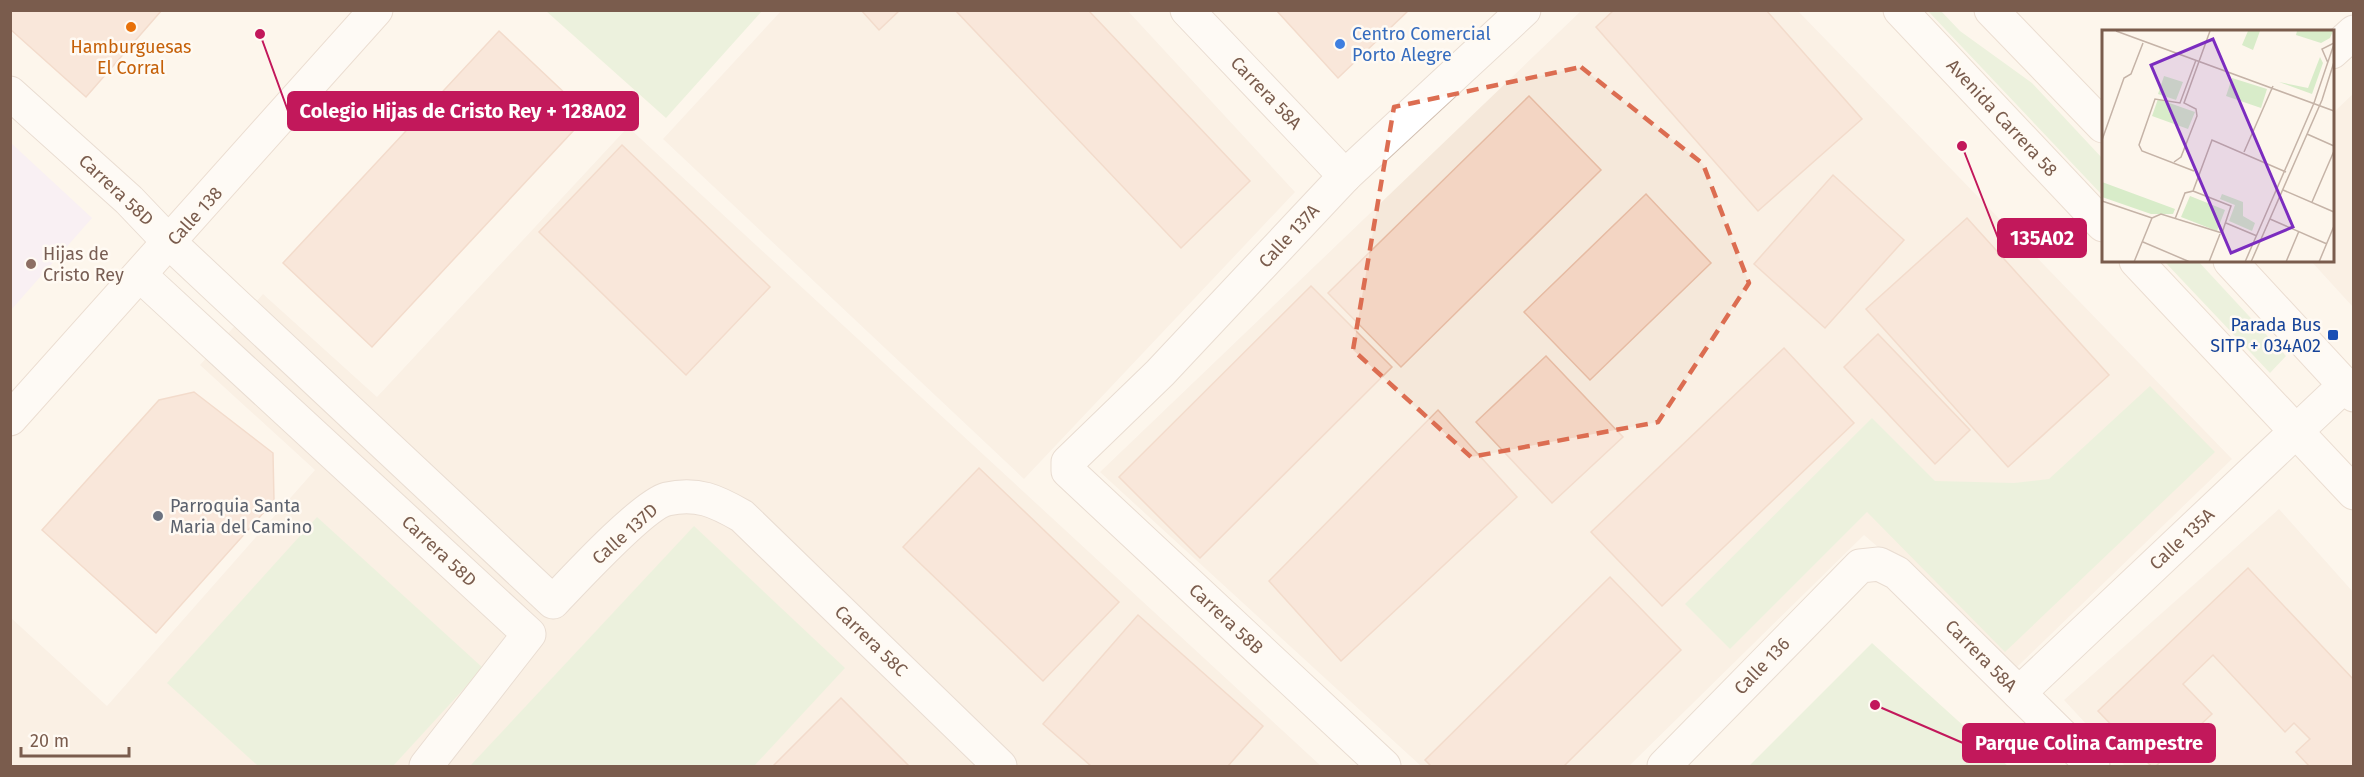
<svg xmlns="http://www.w3.org/2000/svg" width="2364" height="777" font-family="'Fira Sans',sans-serif">
<rect width="100%" height="100%" fill="#fdf6ec"/>
<!-- residential -->
<g fill="#f5e8da">
<path d="M1582,10L1798,11L2232,459L2017,667L1864,535L1629,766H1421L1100,472Z"/>
<path d="M781,11H1128L1295,192L1024,479L663,139Z"/>
<path d="M2353,94V307L2311,261H2332L2333,113Z"/>
<path d="M628,127L1321,766H11L10,617L107,706L315,470L200,365L263,294L377,397Z"/>
<path d="M2279,509L2353,592V766H2125L2064,700Z"/>
</g>
<!-- education -->
<path fill="#f3e8fa" d="M11,143L92,218L11,310Z"/>
<!-- green -->
<g fill="#d8ecc9">
<path d="M546,11H762L666,118Z"/>
<path d="M1928,11H1941L1960,31L2032,83L2103,159V196Z"/>
<path d="M2164,261H2198L2286,356L2270,373Z"/>
<path d="M2150,386L2215,452L2005,652L1867,512L1730,649L1685,604L1872,418L1935,481L2014,483L2049,479Z"/>
<path d="M317,517L483,668L393,766H258L167,683Z"/>
<path d="M694,526L845,668L754,766H470Z"/>
<path d="M1872,643L2008,766H1749Z"/>
</g>
<!-- building -->
<g fill="#f3d5c3" stroke="#e6bba3" stroke-width="1.5">
<path d="M10,10H162L86,97L10,29Z"/>
<path d="M861,10H900L879,30Z"/>
<path d="M955,10H1088L1250,181L1181,248Z"/>
<path d="M1276,10H1409L1338,78Z"/>
<path d="M1614,10H1766L1862,119L1758,211L1596,27Z"/>
<path d="M499,31L588,115L372,347L283,263Z"/>
<path d="M1529,96L1601,170L1401,367L1328,293Z"/>
<path d="M622,145L770,287L686,375L539,232Z"/>
<path d="M1833,175L1904,240L1825,328L1754,264Z"/>
<path d="M1646,194L1711,263L1590,380L1524,312Z"/>
<path d="M1967,218L2109,375L2008,467L1866,309Z"/>
<path d="M1311,286L1392,367L1200,558L1119,477Z"/>
<path d="M1878,334L1970,430L1935,464L1844,367Z"/>
<path d="M1784,348L1854,423L1662,606L1591,532Z"/>
<path d="M1546,356L1623,437L1552,503L1476,422Z"/>
<path d="M194,392L273,453L274,501L156,633L42,530L159,400Z"/>
<path d="M1438,410L1517,497L1341,661L1269,581Z"/>
<path d="M979,468L1119,602L1043,681L903,547Z"/>
<path d="M2248,568L2354,680V766H2309L2296,752L2310,739L2294,723L2285,732L2213,655L2183,684L2212,714L2156,766H2151L2098,711Z"/>
<path d="M1610,577L1681,650L1564,766H1431L1425,760Z"/>
<path d="M1138,615L1263,726L1228,766H1091L1043,724Z"/>
<path d="M841,698L909,766H773Z"/>
</g>
<g fill="none" stroke-linecap="round" stroke-linejoin="round">
<!-- street casing -->
<g stroke="#d1beb0" stroke-width="35">
<g id="street">
<path d="M1187,10L1345,176"/>
<path d="M2332,52L2354,32"/>
<path d="M10,93L129,200L170,243L553,602C573,581 643,505 667,499C697,492 716,501 742,516L1000,766"/>
<path d="M141,276L529,634L426,766"/>
<path d="M2019,693L2345,385"/>
<path d="M1384,766L1068,471V462L1160,373L1345,176L1524,10"/>
<path d="M1664,766L1860,566L1879,564L1897,573L2093,766"/>
</g>
</g>
<!-- secondary casing -->
<g stroke="#d6c0b0" stroke-width="35">
<g id="secondary">
<path d="M1900,10L2103,225"/>
<path d="M1991,10L2103,126"/>
<path d="M2136,261L2354,493"/>
<path d="M2230,261L2354,395"/>
<path d="M10,419L376,10"/>
</g>
</g>
<!-- street -->
<use href="#street" stroke="#fff" stroke-width="33"/>
<!-- secondary -->
<use href="#secondary" stroke="#fff" stroke-width="33"/>
</g>
<!-- marked area -->
<path d="M0 0H2364V777H0ZM1581,67L1703,164L1749,283L1658,422L1471,457L1353,350L1394,107Z" fill="#fdf6ec" fill-opacity=".55" fill-rule="evenodd"/>
<path fill="none" stroke="#dc6d51" stroke-width="4.5" stroke-dasharray="12 8" stroke-linejoin="round" d="M1581,67L1703,164L1749,283L1658,422L1471,457L1353,350L1394,107Z"/>
<!-- markers -->
<circle fill="#e8710a" stroke="#fffaf3" stroke-width="2" cx="131" cy="27" r="6"/>
<circle fill="#3f7fe0" stroke="#fffaf3" stroke-width="2" cx="1340" cy="44" r="6"/>
<circle fill="#8d6e63" stroke="#fffaf3" stroke-width="2" cx="31" cy="264" r="6"/>
<rect fill="#1a4fb4" stroke="#fffaf3" stroke-width="2" x="2327" y="329" width="12" height="12" rx="3"/>
<circle fill="#6b7280" stroke="#fffaf3" stroke-width="2" cx="158" cy="516" r="6"/>
<g text-anchor="middle" dominant-baseline="central" stroke-width="5" stroke-linejoin="round" paint-order="stroke">
<!-- shop labels -->
<g font-size="18" fill="#366cbe" stroke="#fffaf3" text-anchor="start">
<text x="1352" y="34">Centro Comercial<tspan x="1352" dy="21">Porto Alegre</tspan></text>
</g>
<!-- food labels -->
<g font-size="18" fill="#c56008" stroke="#fffaf3">
<text x="131" y="47">Hamburguesas<tspan x="131" dy="21">El Corral</tspan></text>
</g>
<!-- street labels -->
<g font-size="18" fill="#7a5c4d" stroke="#fffaf3">
<text transform="translate(1266 93) rotate(46)">Carrera 58A</text>
<text transform="translate(2002 118) rotate(47)">Avenida Carrera 58</text>
<text transform="translate(116 190) rotate(43)">Carrera 58D</text>
<text transform="translate(195 216) rotate(-48)">Calle 138</text>
<text transform="translate(1289 236) rotate(-47)">Calle 137A</text>
<text transform="translate(625 534) rotate(-42)">Calle 137D</text>
<text transform="translate(2182 539) rotate(-43)">Calle 135A</text>
<text transform="translate(439 551) rotate(43)">Carrera 58D</text>
<text transform="translate(1226 619) rotate(43)">Carrera 58B</text>
<text transform="translate(871 641) rotate(44)">Carrera 58C</text>
<text transform="translate(1981 656) rotate(45)">Carrera 58A</text>
<text transform="translate(1762 666) rotate(-46)">Calle 136</text>
</g>
<!-- education labels -->
<g font-size="18" fill="#785e54" stroke="#fffaf3" text-anchor="start">
<text x="43" y="254">Hijas de<tspan x="43" dy="21">Cristo Rey</tspan></text>
</g>
<!-- transit labels -->
<g font-size="18" fill="#164399" stroke="#fffaf3" text-anchor="end">
<text x="2321" y="325">Parada Bus<tspan x="2321" dy="21">SITP + 034A02</tspan></text>
</g>
<!-- worship labels -->
<g font-size="18" fill="#5b616d" stroke="#fffaf3" text-anchor="start">
<text x="170" y="506">Parroquia Santa<tspan x="170" dy="21">Maria del Camino</tspan></text>
</g>
</g>
<!-- overview -->
<g transform="translate(2102 30)">
<rect width="232" height="232" fill="#fdf6ec"/>
<path d="M146,1H158L151,20L140,15ZM195,1H231L228,8L219,13L194,5ZM218,27L221,33L210,64L177,52L206,58ZM62,46L81,52L74,70L56,64ZM130,48L165,59L159,78L124,66ZM56,69L93,82L86,99L50,86ZM0,152L73,179L71,184H49L0,167ZM120,164L141,172V186L153,193L150,201L127,191L133,175L118,169ZM88,166L123,180L115,201L79,187Z" fill="#d8ecc9"/>
<path fill="none" stroke="#c5b3a7" stroke-width="1.5" d="M14,1L232,81M226,33L220,19L232,13M205,104L232,116M0,110L22,48L29,44L41,13M142,122L171,56M72,132L79,127L95,86L94,79L82,73L108,1M92,141L40,121L37,115L53,69L78,73L94,30M181,160L232,182M0,171L50,188M210,172L232,121M50,188L59,184L120,203L129,176L91,161M73,189L83,163L91,161L110,110L184,142M168,189L225,214M124,193L155,206M41,212L88,232M32,232L50,188M107,232L118,204M143,232L212,73L232,14M149,232L220,70L232,32M184,232L197,201M217,232L232,196"/>
<path fill="#7b2cbf" fill-opacity="0.15" stroke="#7b2cbf" stroke-width="3" d="M111,9L191,197L129,223L49,35Z"/>
<rect width="232" height="232" fill="none" stroke="#7a5c4d" stroke-width="3"/>
</g>
<!-- callouts -->
<path fill="none" stroke="#c2185b" stroke-width="2" d="M260 34L288 111M1962 146L1998 238M1875 705L1963 743"/>
<g fill="#c2185b" stroke="#fffaf3" stroke-width="2">
<circle cx="260" cy="34" r="6"/>
<circle cx="1962" cy="146" r="6"/>
<circle cx="1875" cy="705" r="6"/>
</g>
<g fill="#c2185b" stroke="#c2185b" stroke-width="2">
<rect x="288" y="92" width="350" height="38" rx="6"/>
<rect x="1998" y="219" width="88" height="38" rx="6"/>
<rect x="1963" y="724" width="252" height="38" rx="6"/>
</g>
<g font-size="20" text-anchor="middle" font-weight="bold" fill="#fff">
<text x="463" y="118">Colegio Hijas de Cristo Rey + 128A02</text>
<text x="2042" y="245">135A02</text>
<text x="2089" y="750">Parque Colina Campestre</text>
</g>
<!-- border -->
<rect width="2364" height="777" fill="none" stroke="#7a5c4d" stroke-width="24"/>
<!-- scale -->
<path d="M21 747v9h108v-9" fill="none" stroke="#7a5c4d" stroke-width="3"/>
<text x="30" y="747" font-size="18" fill="#7a5c4d" stroke="#fffaf3" stroke-width="4.5" paint-order="stroke">20 m</text>
</svg>
